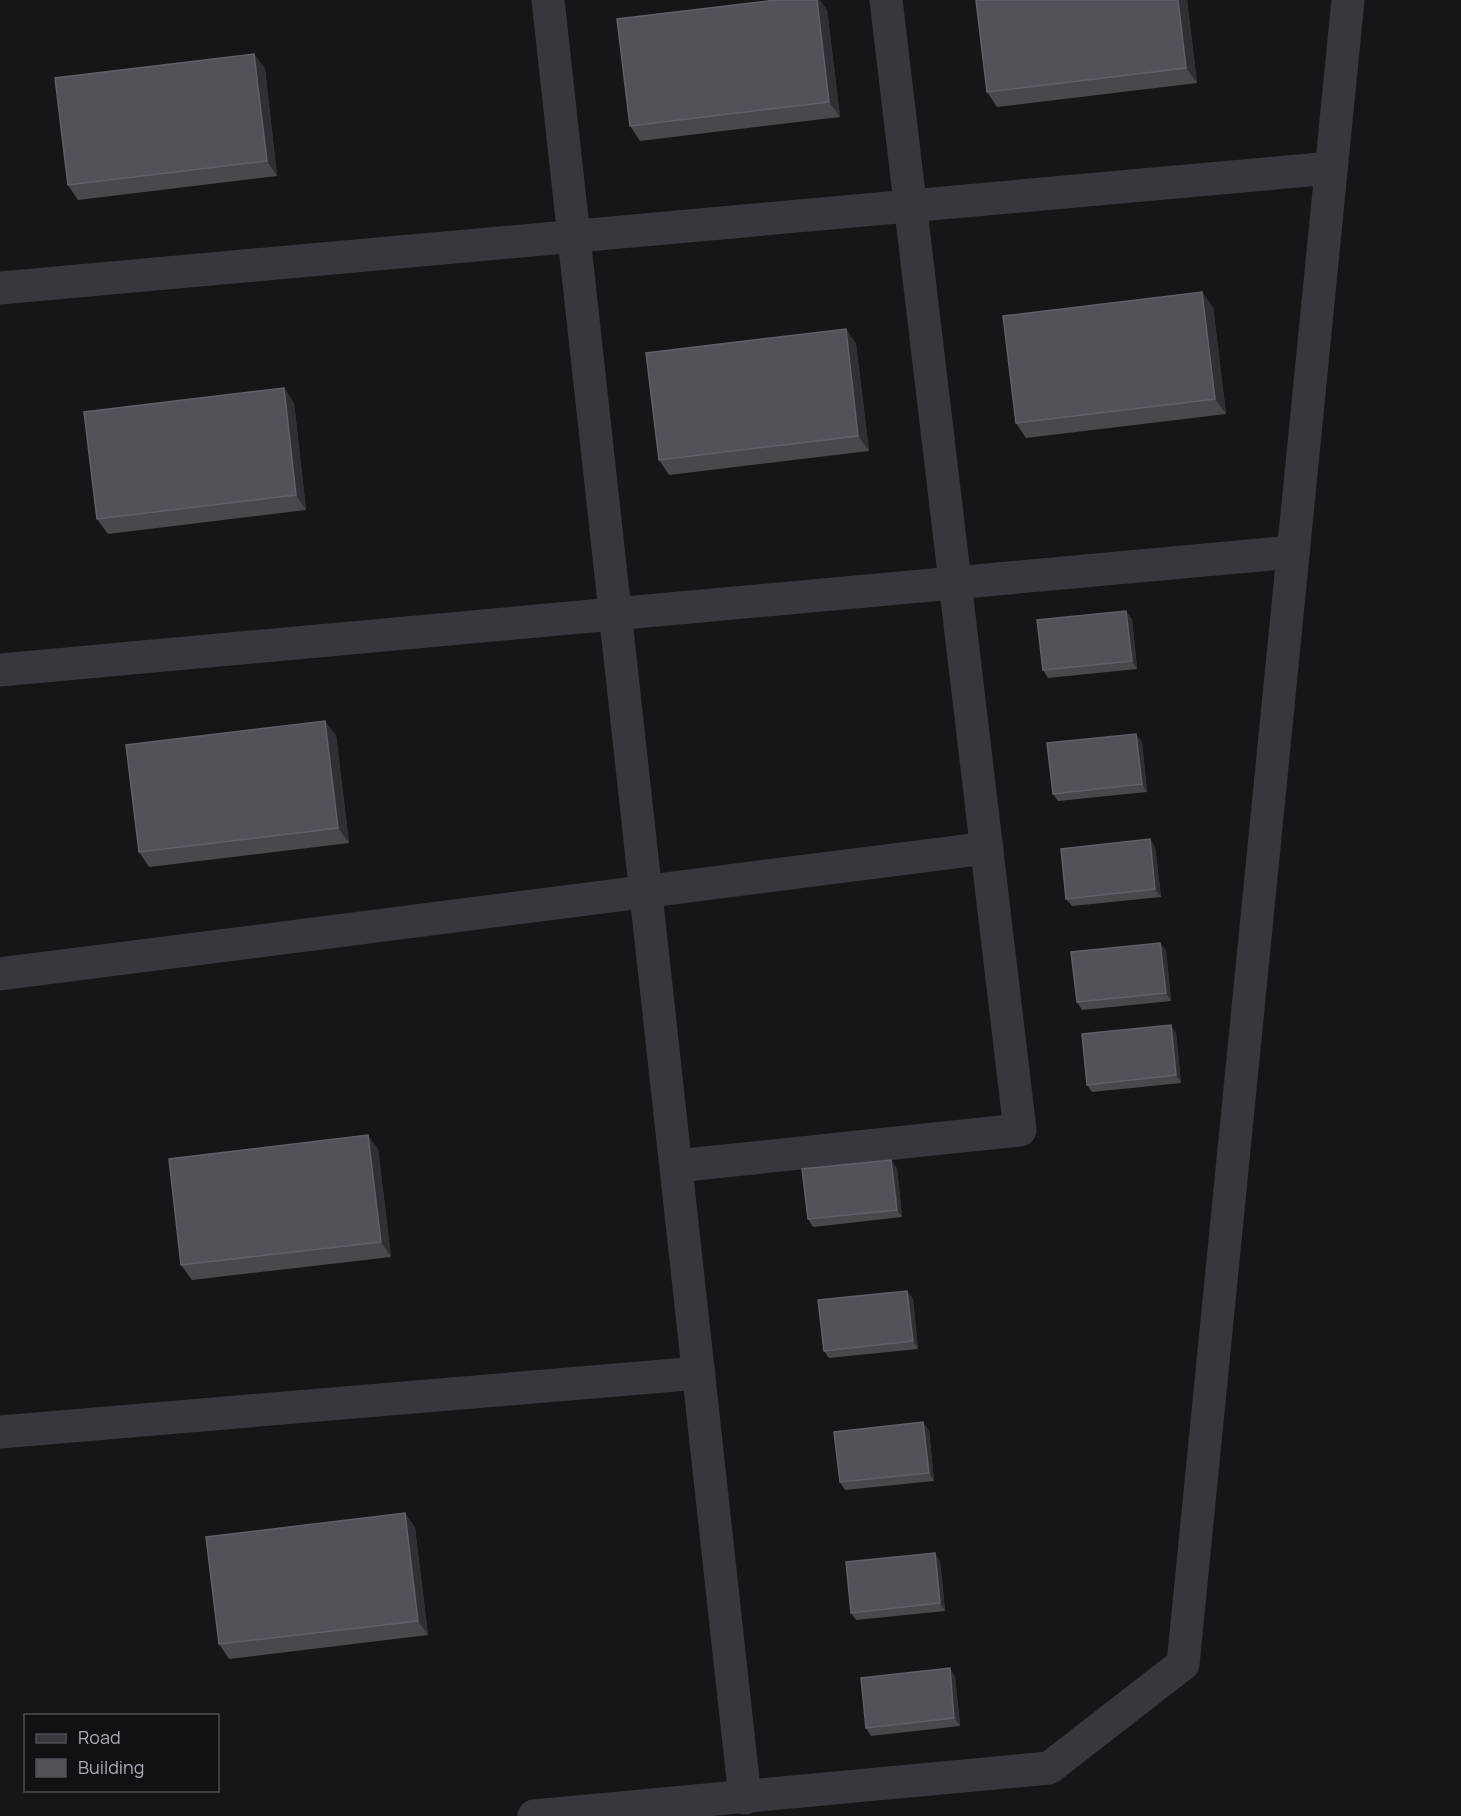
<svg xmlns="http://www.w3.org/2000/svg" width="1461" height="1816" font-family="Manrope,sans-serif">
<rect width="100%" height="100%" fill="#161618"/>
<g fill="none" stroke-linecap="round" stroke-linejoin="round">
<!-- minor -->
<g stroke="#37383d" stroke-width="33">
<path d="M548,0L745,1798"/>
<path d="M0,288L1331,168"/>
<path d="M0,670L1293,552"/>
<path d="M0,974L987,848"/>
<path d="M676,1166L1020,1130L886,0"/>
<path d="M0,1432L699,1373"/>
<path d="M534,1816L1049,1768L1183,1664L1348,0"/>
</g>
</g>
<!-- wall -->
<g fill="#47494d">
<path d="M1187,0L1197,83L997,107L987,92Z"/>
<path d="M827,10L840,117L640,141L630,126Z"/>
<path d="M254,54L265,69L277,176L78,200L68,185Z"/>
<path d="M1213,307L1226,414L1026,438L1016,423Z"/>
<path d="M846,329L856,344L869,451L669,475L659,460Z"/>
<path d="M284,388L294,403L306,510L108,534L97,519Z"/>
<path d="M1132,619L1137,669L1048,678L1043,670Z"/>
<path d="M336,735L349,843L149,867L139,852Z"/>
<path d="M1142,742L1147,792L1058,801L1053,794Z"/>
<path d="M1150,839L1155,847L1161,897L1072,906L1066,899Z"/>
<path d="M1160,943L1166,951L1171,1001L1082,1010L1077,1002Z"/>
<path d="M1176,1033L1181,1083L1092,1092L1087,1085Z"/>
<path d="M378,1149L391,1257L192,1280L181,1265Z"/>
<path d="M897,1168L902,1217L813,1227L808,1219Z"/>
<path d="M907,1291L913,1299L918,1349L829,1358L824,1351Z"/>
<path d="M929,1430L934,1481L845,1490L840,1482Z"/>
<path d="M405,1513L415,1528L428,1635L229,1659L219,1644Z"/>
<path d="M940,1561L945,1611L856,1620L851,1613Z"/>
<path d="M955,1676L960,1726L871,1736L866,1728Z"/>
</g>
<!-- shaded-wall -->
<g fill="#2f3033">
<path d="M817,0H820L827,10L840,117L829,102Z"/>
<path d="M1178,0H1187L1197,83L1186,68Z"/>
<path d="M254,54L265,69L277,176L267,161Z"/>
<path d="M1202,292L1213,307L1226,414L1215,399Z"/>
<path d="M846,329L856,344L869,451L858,436Z"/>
<path d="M284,388L294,403L306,510L296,495Z"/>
<path d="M1126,611L1132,619L1137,669L1132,661Z"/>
<path d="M325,721L336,735L349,843L338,828Z"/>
<path d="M1136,734L1142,742L1147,792L1142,784Z"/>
<path d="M1150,839L1155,847L1161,897L1155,889Z"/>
<path d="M1160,943L1166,951L1171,1001L1166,993Z"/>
<path d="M1171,1025L1176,1033L1181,1083L1176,1075Z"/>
<path d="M368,1135L378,1149L391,1257L381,1242Z"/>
<path d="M891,1160L897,1168L902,1217L897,1210Z"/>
<path d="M907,1291L913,1299L918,1349L913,1341Z"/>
<path d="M923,1422L929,1430L934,1481L929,1473Z"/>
<path d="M405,1513L415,1528L428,1635L418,1621Z"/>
<path d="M935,1553L940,1561L945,1611L940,1603Z"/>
<path d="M950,1668L955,1676L960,1726L954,1718Z"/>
</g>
<!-- building -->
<g fill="#525359" stroke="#5f6168" stroke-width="1.5">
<path d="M776,0H817L829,102L630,126L617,19Z"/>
<path d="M976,0H1178L1186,68L987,92Z"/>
<path d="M254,54L267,161L68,185L55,78Z"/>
<path d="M1202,292L1215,399L1016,423L1003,316Z"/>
<path d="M846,329L858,436L659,460L646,353Z"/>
<path d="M284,388L296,495L97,519L84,412Z"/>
<path d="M1126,611L1132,661L1043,670L1037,620Z"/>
<path d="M325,721L338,828L139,852L126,745Z"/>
<path d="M1136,734L1142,784L1053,794L1047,743Z"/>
<path d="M1150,839L1155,889L1066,899L1061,849Z"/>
<path d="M1160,943L1166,993L1077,1002L1071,952Z"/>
<path d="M1171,1025L1176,1075L1087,1085L1082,1034Z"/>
<path d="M368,1135L381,1242L181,1265L169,1159Z"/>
<path d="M891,1160L897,1210L808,1219L802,1169Z"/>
<path d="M907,1291L913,1341L824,1351L818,1300Z"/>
<path d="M923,1422L929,1473L840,1482L834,1432Z"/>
<path d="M405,1513L418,1621L219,1644L206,1537Z"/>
<path d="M935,1553L940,1603L851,1613L846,1562Z"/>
<path d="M950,1668L954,1718L866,1728L861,1678Z"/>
</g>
<!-- legend -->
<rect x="24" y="1714" width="195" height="78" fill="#111113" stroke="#4d4f55" stroke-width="1.5"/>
<rect x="36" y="1734" width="30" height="9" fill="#37383d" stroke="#4d4f55" stroke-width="1.5"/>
<text x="78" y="1744" font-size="18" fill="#a8adb8">Road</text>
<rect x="36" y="1759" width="30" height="18" fill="#525359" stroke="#4d4f55" stroke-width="1.5"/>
<text x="78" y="1774" font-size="18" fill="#a8adb8">Building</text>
</svg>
